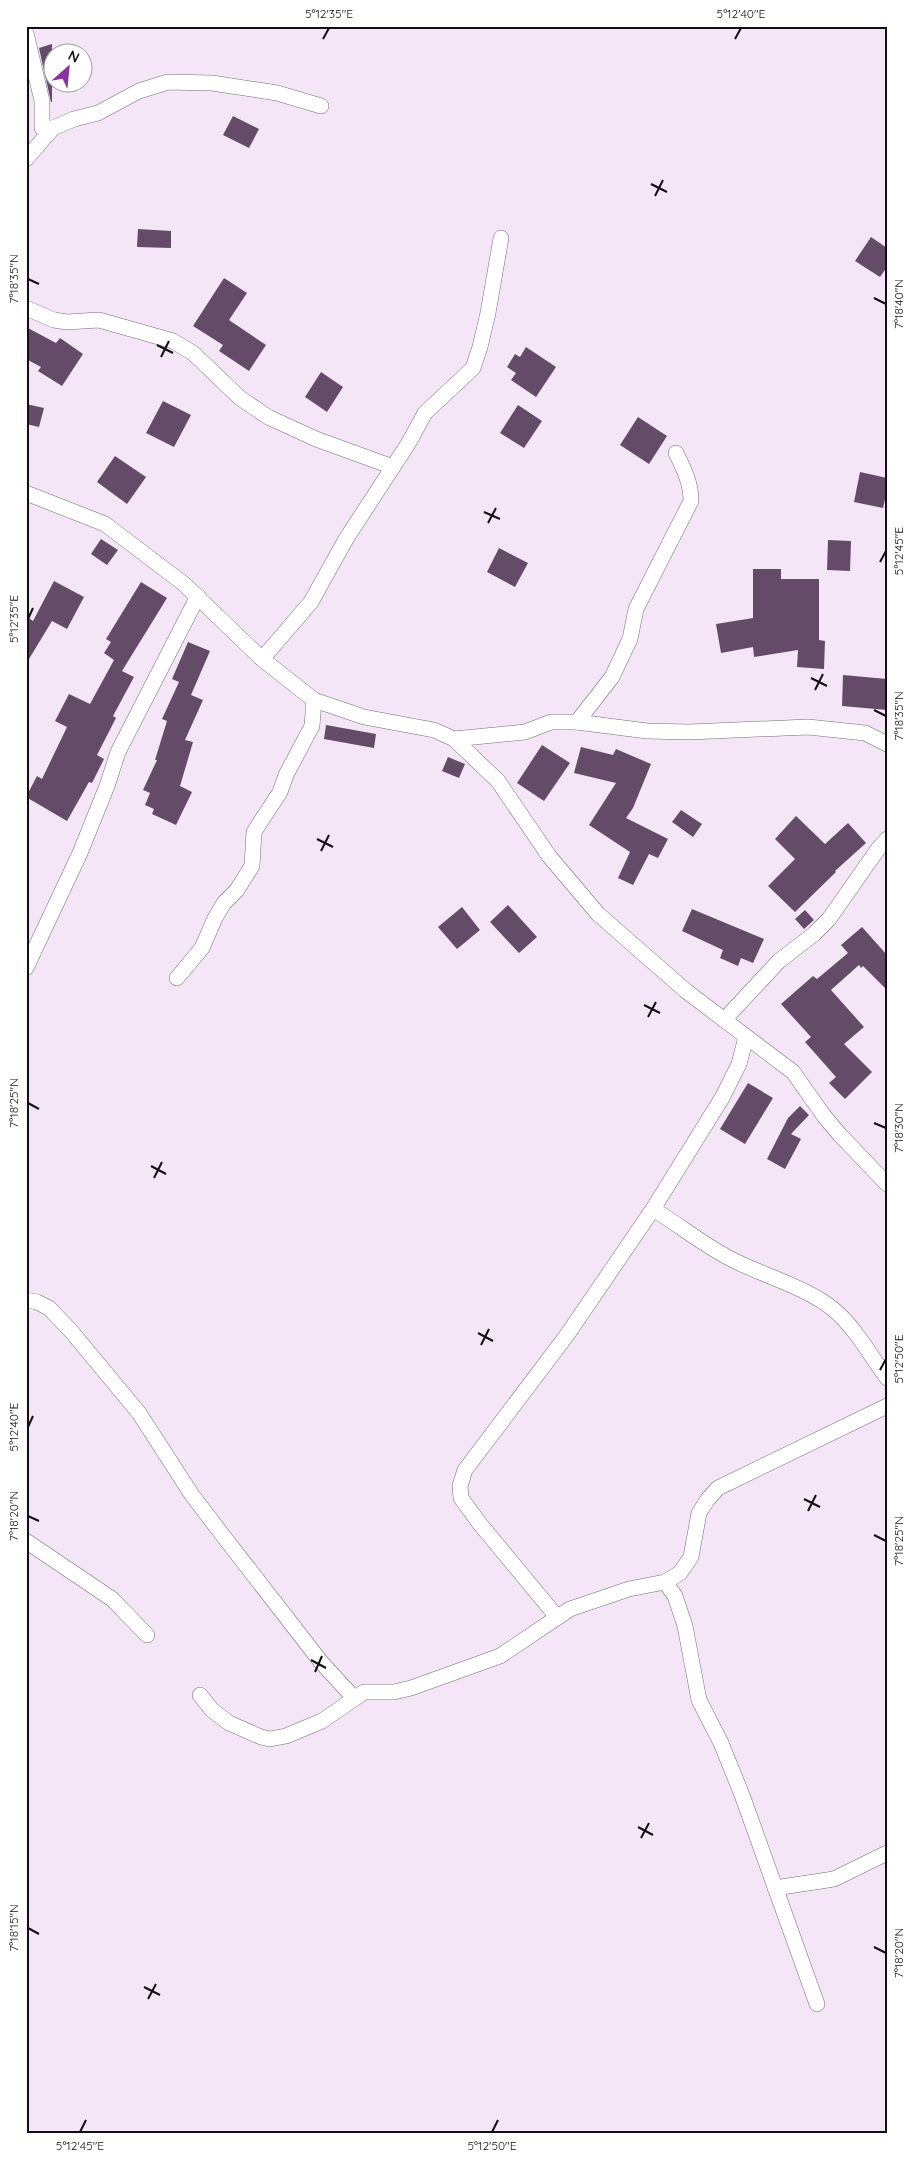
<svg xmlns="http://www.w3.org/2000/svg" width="913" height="2159" font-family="Quicksand,sans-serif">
<rect width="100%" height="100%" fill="#f4e6f7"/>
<!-- building -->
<g fill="#644c68">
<path d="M52,44V102H51L39,48Z"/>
<path d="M233,116L259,129L249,148L223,135Z"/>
<path d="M138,229L171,231V248L137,247Z"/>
<path d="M871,237L887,248V267L880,277L855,261Z"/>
<path d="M224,278L247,293L229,320L266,345L249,371L219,351L223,345L193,326Z"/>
<path d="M26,327L56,343L60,338L83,354L62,386L38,371L41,367L26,359Z"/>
<path d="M526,347L556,367L536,397L511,380L516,373L507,367L515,354L520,357Z"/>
<path d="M321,372L343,387L327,412L305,397Z"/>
<path d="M163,401L191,415L174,447L146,433Z"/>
<path d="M26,404L44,408L39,427L26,424Z"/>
<path d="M518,405L542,421L524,448L500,433Z"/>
<path d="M638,417L667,436L649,464L620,445Z"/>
<path d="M115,456L146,477L127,504L97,482Z"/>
<path d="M860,472L887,478V491L883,508L854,502Z"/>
<path d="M101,539L118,550L107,565L91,554Z"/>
<path d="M828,540L851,541L850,571L827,570Z"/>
<path d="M499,548L528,563L515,587L487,572Z"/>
<path d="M753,569H781V579H819V640L825,641L824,669L797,667L798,650L754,657L753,647L721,653L716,624L753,618Z"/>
<path d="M54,581L84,597L67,629L52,621L26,664V616L33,621Z"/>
<path d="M141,582L167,598L122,671L134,677L113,716L116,718L97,755L104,759L92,783L89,782L67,821L26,797L37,776L42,779L67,727L55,721L69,694L90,704L114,660L104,653L111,642L106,639Z"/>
<path d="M188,642L210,651L191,695L203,700L185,740L193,742L180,786L192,792L176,825L152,814L154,809L145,805L150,793L143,790L157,760H155L167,721L162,719L179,682L172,679Z"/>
<path d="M843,675L887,679V710L842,706Z"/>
<path d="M326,725L376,734L374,748L324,739Z"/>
<path d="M542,745L570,763L544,801L517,783Z"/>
<path d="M581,747L613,755L616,749L651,764L633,808L626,818L668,839L658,858L649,854L633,885L618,878L630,852L589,825L616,783L574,773Z"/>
<path d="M448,757L465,764L459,778L442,771Z"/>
<path d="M681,810L702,824L693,837L672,822Z"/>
<path d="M796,816L825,844L848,823L866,843L835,871L836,872L795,912L768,886L795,859L775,839Z"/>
<path d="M508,905L537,937L519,953L490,922Z"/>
<path d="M462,907L480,930L457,949L438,927Z"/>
<path d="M692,909L764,939L753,963L741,958L738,966L720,958L723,950L682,931Z"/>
<path d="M805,910L814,920L804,929L795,919Z"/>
<path d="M862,927L887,955V990L863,966L861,968L859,965L831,990L864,1027L844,1044L872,1072L845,1099L829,1083L836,1077L805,1042L811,1037L781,1004L813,976L817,979L848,953L841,945Z"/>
<path d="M748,1083L773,1098L745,1144L720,1129Z"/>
<path d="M800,1106L809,1115L791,1134L801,1139L785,1169L767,1159L788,1118Z"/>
</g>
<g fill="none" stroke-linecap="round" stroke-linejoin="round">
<!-- minor casing -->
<g stroke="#776b7a" stroke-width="16">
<g id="minor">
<path d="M26,33L42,101V128H53"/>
<path d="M26,159L53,128L74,119L98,113L139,91L168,82L212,83L277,93L321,106"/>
<path d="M26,308L54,320L67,322L99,320L173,341L193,353L240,398L268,417L316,439L393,467"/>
<path d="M26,493L105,524L184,584L262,659L314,700L364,717L434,730L454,739L525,732L551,722H577L647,731L689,732L808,727L865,733L887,744"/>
<path d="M262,659L311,602L346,539L408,444L425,413L473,368L480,347L488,313L501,238"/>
<path d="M577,722L612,677L630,639L636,609L691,501C691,483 684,469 676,453"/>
<path d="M454,739L498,781L549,856L598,914L686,991L793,1072L824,1116L840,1135L887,1184"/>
<path d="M26,968L80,853L107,786L118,752L198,596"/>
<path d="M177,978L202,948L215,918L224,903L237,890L252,866L254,832L280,792L286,775L312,726L314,700"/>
<path d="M724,1020L779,961L814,934L829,919L878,849L887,839"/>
<path d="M653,1209C681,1226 707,1248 737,1262C766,1276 809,1289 833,1309C855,1327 870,1355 887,1378"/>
<path d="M26,1300L37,1302L49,1308L71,1331L139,1413L192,1495L221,1533L321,1662L354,1698"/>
<path d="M26,1541L112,1599L147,1635"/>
<path d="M665,1582L675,1596L685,1626L699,1700L721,1743L742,1795L817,2004"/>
<path d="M557,1617L480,1524L461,1498L460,1486L465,1470L567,1335L653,1209L722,1098L739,1064L746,1037"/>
<path d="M200,1695L212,1710L229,1723L261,1737L270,1739L286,1736L322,1721L364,1692H394L411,1688L500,1656L570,1609L629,1589L665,1582L680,1573L691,1557L699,1513L708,1499L718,1488L887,1406"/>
<path d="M775,1888L834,1879L887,1853"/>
</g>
</g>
<!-- minor -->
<use href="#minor" stroke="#fff" stroke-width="15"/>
</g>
<!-- ticks -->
<path fill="none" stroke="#130e14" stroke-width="2" d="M323,39L329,28M735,39L741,28M651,184L667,192M655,196L663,180M28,279L39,284M874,298L886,304M157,345L173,353M161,357L169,341M484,512L500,519M488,523L496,508M880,562L886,551M28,619L33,608M811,678L827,686M815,690L823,674M874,710L886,716M317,839L333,847M321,851L329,835M644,1005L660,1013M648,1017L656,1002M28,1103L39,1109M874,1123L886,1128M151,1166L166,1174M154,1178L162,1162M478,1333L493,1341M481,1345L489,1329M880,1370L886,1359M28,1427L33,1416M804,1499L820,1507M808,1511L816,1495M28,1516L39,1521M874,1535L886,1541M311,1660L326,1668M315,1672L322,1656M638,1827L653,1835M641,1838L649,1823M28,1928L39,1934M874,1947L886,1953M144,1987L160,1995M148,1999L156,1984M80,2132L86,2120M492,2132L498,2120"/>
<!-- border -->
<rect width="913" height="2159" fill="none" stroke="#ffffff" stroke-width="55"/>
<!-- north arrow -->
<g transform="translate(68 68) rotate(27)"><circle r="24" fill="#ffffff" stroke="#a19fa1"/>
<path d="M0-4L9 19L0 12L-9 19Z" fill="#8c329e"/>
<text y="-8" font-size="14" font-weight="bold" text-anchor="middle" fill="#130e14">N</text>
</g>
<rect x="28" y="28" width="858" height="2104" fill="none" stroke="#130e14" stroke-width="2"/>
<g font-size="12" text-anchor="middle" fill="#130e14">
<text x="329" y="18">5°12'35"E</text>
<text x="741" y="18">5°12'40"E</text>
<text transform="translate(14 279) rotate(-90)" y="4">7°18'35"N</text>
<text transform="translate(899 304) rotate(-90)" y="4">7°18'40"N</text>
<text transform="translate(899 551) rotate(-90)" y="4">5°12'45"E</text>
<text transform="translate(14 619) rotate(-90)" y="4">5°12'35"E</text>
<text transform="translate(899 716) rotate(-90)" y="4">7°18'35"N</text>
<text transform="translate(14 1103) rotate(-90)" y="4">7°18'25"N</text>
<text transform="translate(899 1128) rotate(-90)" y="4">7°18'30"N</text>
<text transform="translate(899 1359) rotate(-90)" y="4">5°12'50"E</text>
<text transform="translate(14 1427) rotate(-90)" y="4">5°12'40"E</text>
<text transform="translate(14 1516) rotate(-90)" y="4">7°18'20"N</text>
<text transform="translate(899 1541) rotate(-90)" y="4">7°18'25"N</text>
<text transform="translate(14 1928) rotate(-90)" y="4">7°18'15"N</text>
<text transform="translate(899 1953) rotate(-90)" y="4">7°18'20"N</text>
<text x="80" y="2150">5°12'45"E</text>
<text x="492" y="2150">5°12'50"E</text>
</g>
</svg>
